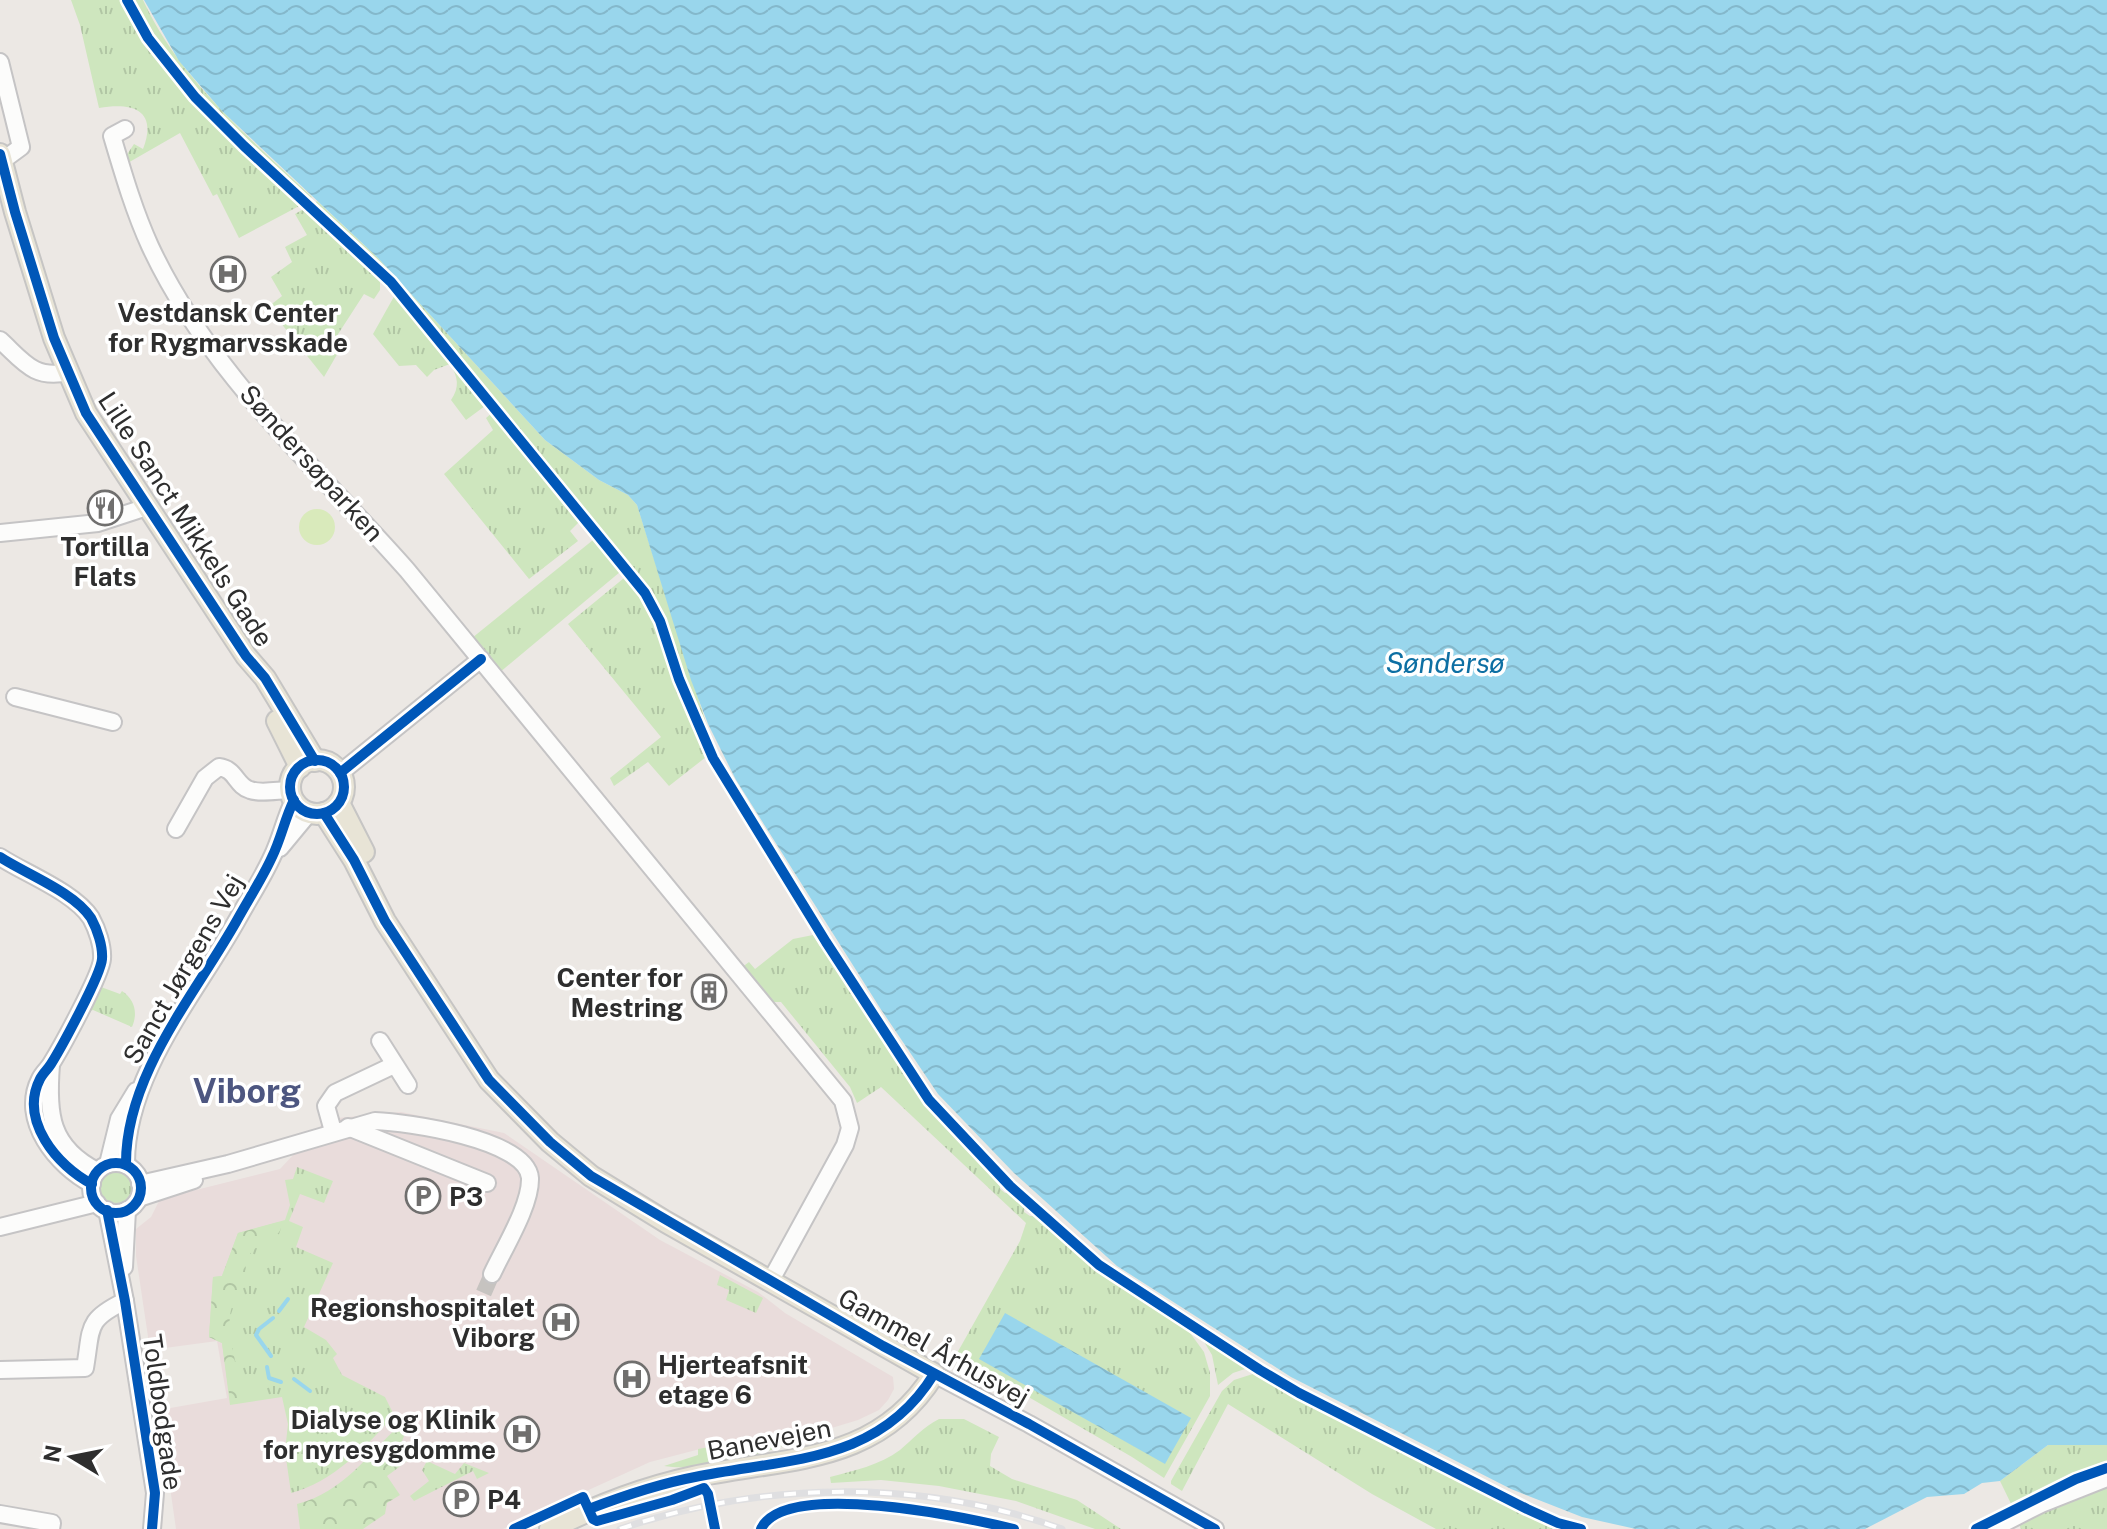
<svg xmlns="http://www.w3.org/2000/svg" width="2107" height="1529" font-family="'Public Sans',sans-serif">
<defs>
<pattern id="grass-tufts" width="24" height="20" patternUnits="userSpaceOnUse" patternTransform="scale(2)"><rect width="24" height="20" fill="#cee6be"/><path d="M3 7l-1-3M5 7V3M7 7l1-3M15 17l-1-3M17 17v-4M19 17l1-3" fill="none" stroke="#b1c6a4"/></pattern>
<pattern id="forest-crowns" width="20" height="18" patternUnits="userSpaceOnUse" patternTransform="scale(2)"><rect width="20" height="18" fill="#cee6be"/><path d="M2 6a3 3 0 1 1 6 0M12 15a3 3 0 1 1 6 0" fill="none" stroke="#b1c6a4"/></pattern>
<pattern id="water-waves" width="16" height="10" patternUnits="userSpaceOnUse" patternTransform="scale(2)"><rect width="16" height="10" fill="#99d6ec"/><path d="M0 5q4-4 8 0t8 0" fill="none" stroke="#84b8cb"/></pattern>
</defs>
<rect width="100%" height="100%" fill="#ece8e4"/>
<!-- medical -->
<path fill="#e9dcdb" d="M401,1112L504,1133L660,1240L758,1292L785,1313L893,1377L894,1389L888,1400L879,1410L858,1420L789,1441L756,1438L723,1443L650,1462L503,1529H176L159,1410L227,1398L217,1341L150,1350L136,1256V1229L151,1217L160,1199L280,1169L327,1119Z"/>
<!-- grass -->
<g fill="url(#grass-tufts)">
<path d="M71,0H124C163,83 238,143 303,204L239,238L217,194L213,196L180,133L126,164V156L134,144L143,149C158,110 133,102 99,108L80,25Z"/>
<path d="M130,0H143C180,80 249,137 312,197L308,200C246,146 164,77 130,0Z"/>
<path d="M317,201L378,258L545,440L599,480L628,495L637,505L708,729L703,732L662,623L651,598L421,313L313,205Z"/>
<path d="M307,207L380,276V290L374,299L364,294L331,345L339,351L324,377L268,307L282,296L271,277L292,262L285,247L307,235L295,214Z"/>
<path d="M396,293L486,401L485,406L466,420L451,400C460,387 458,377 450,364L434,370L427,377L416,365L399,366L373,334Z"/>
<path d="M493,412L579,522L570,531L578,541L529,579L444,474L493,430L486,418Z"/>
<path d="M593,540H598L621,567L620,572L499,673L472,638Z"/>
<path d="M624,578L629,579L656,624L706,754V757L669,786L648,762L614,786L610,778L661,737L568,624Z"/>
<path d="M813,935L923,1100L1000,1179V1189L1005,1193H1014L1025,1203L1024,1212L1030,1216H1038L1107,1276L1185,1326L1204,1352L1210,1373V1396L1164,1478L1132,1457L956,1355L1020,1241L1026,1223L881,1087L857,1103L850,1087L781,1002H769L741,968L749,962L755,969L793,939Z"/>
<path d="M101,987L120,994L122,991C135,1000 138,1013 132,1027L93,1010L87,1012Z"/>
<path d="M297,1167L333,1181L324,1203L300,1194L289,1221L303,1227L296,1247L333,1263L304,1327L326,1340L337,1354L333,1358L342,1375L385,1397L394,1415C366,1447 333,1482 291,1493L285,1451L288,1424L282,1397L230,1405L222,1343L209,1337L213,1277L222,1276L238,1233L285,1220L290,1205L285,1180L293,1179Z"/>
<circle cx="116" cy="1187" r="16"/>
<path d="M720,1275L763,1298L756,1313L726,1300L729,1290L717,1285Z"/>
<path d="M1200,1335L1251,1367L1233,1373L1218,1385L1212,1355Z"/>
<path d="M1259,1372L1349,1422L1536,1515L1571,1529H1436L1372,1494L1228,1404L1182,1491L1171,1484V1481L1222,1391L1234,1380Z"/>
<path d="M939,1419H964L999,1437L991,1454L990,1466L1012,1479L1077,1500L1121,1529H1095L1016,1501L939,1486L881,1480L831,1483L830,1477C853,1471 880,1465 900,1450C913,1439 923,1427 939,1419Z"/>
<path d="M756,1438L789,1441V1444C754,1456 700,1472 664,1466L698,1455V1449Z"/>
<path d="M2048,1445H2107V1473L2015,1512L2000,1481Z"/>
<path d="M427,1461L455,1474L464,1463L489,1473L477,1479L473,1471L414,1501L410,1496L429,1481L422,1470Z"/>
<path d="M2107,1480V1529H2021L2018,1522Z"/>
</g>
<!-- forest -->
<g fill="url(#forest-crowns)">
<path d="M279,1222L281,1229C274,1243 256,1242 249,1256C245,1263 246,1272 244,1280C240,1292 232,1302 230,1315C227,1333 238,1384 251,1397L230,1400L222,1343L209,1337L213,1277L222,1276L238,1233Z"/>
<path d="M409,1423L399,1449L414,1456L387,1476L400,1495L387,1503L385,1514L363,1529H300L297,1504C344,1492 367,1455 401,1424Z"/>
</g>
<!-- pitch -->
<circle fill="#d9eabb" cx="317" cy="527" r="18"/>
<!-- water -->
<g fill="url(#water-waves)">
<path d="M144,0H2107V1445H2048L2000,1481L1982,1483L1964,1494L1927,1497L1865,1529H1636L1582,1517L1511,1489L1291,1377L1117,1266L1014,1173L938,1094L880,1008L736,780L708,724L691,680L637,505L628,495L599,480L545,440L378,258L222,111L179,61Z"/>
<path d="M1005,1313L1191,1418L1165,1464L979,1359Z"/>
</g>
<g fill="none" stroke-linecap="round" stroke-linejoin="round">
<!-- stream -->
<g stroke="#99d6ec" stroke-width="4">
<path d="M279,1311L288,1299"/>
<path d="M271,1356L256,1335L259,1329L273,1318"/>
<path d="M267,1367L269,1378L281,1382"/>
<path d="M294,1379L310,1391"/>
</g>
<!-- minor-tunnel -->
<path stroke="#c6c3c0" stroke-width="16" stroke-dasharray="16 8" stroke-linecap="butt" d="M474,1315L492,1274"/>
<!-- minor casing -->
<g stroke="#c5c4c5" stroke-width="20">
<g id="minor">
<path d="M0,62L21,147L2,161"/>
<path d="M125,129L112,136C123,173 134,211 150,246C209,373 316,467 407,570L843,1101L850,1128L845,1145L771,1280"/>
<path d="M0,340C23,361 34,380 68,372"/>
<path d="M0,533L98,523L147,507"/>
<path d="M15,697L113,722"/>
<path d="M340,773L481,659"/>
<path d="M176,829L205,778L219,767C236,769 236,786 250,790C261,794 279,790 291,790"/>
<path d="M280,848L309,813"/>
<path d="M0,857C26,874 74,892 91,918C97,929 103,946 102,959C101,975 61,1048 51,1064C48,1069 43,1073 40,1079C19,1120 57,1166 92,1184"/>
<path d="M380,1041L408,1085"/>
<path d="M51,1065C47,1114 50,1147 97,1171"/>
<path d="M348,1127L487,1183"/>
<path d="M333,1131L326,1106L335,1093L394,1065"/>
<circle cx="116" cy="1188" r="25"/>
<path d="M108,1164L119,1119L136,1091"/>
<path d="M126,1165C125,1076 194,996 236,922C248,900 262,879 272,857C281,839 285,818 294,800"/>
<path d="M140,1184L228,1164L375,1121C406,1122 527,1139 530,1178C531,1205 504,1248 492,1274"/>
<path d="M139,1198L194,1180"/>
<path d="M107,1210L125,1301L155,1493L152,1529"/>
<path d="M0,1227L97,1203"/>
<path d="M124,1267L127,1210"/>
<path d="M0,1370L85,1368C92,1328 85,1320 125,1301"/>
<path d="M934,1374L1029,1424L1215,1529"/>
<path d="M0,1514L52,1523L51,1529"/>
<path d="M1992,1529L2041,1504L2107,1478"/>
</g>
</g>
<!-- major casing -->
<g stroke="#c6c5c4" stroke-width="24">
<g id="major">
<path d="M0,154L15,212L54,338L86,413L246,656L265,678L315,761"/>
<path d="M277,721L300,767"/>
<circle cx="317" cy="787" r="27"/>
<path d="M339,803L364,852"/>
<path d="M324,813L354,860L385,921L489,1080L550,1142L591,1176L666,1222L934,1374C878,1465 786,1457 693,1477C642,1488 596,1506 550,1529"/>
</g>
</g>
<!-- minor -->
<use href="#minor" stroke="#fcfcfb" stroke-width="16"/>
<!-- major -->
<use href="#major" stroke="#e8e4d6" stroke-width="20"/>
<!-- rail casing -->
<g stroke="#dfdfe1" stroke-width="7">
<path id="rail" d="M620,1529C761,1481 921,1478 1062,1529"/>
</g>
<!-- rail -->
<use href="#rail" stroke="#fff" stroke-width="4" stroke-dasharray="12" stroke-linecap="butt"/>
<!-- cycleway casing -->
<g stroke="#fff" stroke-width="15">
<g id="cycleway">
<path d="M127,0L148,38L195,97L244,146L391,282L645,593L660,621L679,679L713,758L826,942L929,1100L1010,1186L1099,1265L1260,1370L1299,1393L1527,1509L1558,1523L1581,1529"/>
<path d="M0,154L15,212L54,338L86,413L246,656L265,678L315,761"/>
<circle cx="317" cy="787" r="27"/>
<path d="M340,773L481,659"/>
<path d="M324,813L354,860L385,921L489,1080L550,1142L591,1176L883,1346L1029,1424L1215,1529"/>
<path d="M0,857C26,874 74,892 91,918C97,929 103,946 102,959C101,975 61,1048 51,1064C48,1069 43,1073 40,1079C19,1120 57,1166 92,1184"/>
<circle cx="116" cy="1188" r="25"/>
<path d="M126,1165C125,1076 194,996 236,922C248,900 262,879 272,857C281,839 285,818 294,800"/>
<path d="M107,1210L125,1301L155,1493L152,1529"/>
<path d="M589,1509C623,1496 658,1484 695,1477C787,1458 879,1464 934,1374"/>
<path d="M514,1529L583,1497L593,1519L597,1521L672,1500L704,1488L708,1494L715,1529"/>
<path d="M761,1529C784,1478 968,1518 1014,1529"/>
<path d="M1976,1529L2076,1479L2107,1468"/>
</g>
</g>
<!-- cycleway -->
<use href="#cycleway" stroke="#0057b8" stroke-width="10"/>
</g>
<!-- icons -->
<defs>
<g id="hospital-ring" transform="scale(1.8)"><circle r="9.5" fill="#fff" stroke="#706f6e" stroke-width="1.5"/><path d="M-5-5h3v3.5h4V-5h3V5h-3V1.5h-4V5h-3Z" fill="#706f6e"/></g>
<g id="restaurant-ring" transform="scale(1.8)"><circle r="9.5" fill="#fff" stroke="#706f6e" stroke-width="1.5"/><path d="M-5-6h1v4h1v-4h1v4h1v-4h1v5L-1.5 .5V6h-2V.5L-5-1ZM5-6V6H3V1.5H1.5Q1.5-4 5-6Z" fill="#706f6e"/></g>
<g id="building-ring" transform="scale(1.8)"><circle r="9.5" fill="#fff" stroke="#706f6e" stroke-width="1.5"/><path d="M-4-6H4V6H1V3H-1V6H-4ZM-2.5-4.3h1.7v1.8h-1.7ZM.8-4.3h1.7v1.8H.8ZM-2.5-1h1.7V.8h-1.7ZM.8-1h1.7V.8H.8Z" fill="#706f6e"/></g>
<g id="parking-ring" transform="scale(1.8)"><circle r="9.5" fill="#fff" stroke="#706f6e" stroke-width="1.5"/><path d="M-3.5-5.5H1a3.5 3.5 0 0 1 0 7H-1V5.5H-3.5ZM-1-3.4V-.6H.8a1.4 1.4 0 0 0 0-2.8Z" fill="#706f6e"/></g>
</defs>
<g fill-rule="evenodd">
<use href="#hospital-ring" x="228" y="274"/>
<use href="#restaurant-ring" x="105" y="508"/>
<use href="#building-ring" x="709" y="992"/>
<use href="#parking-ring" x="423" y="1196"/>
<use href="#hospital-ring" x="561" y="1322"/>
<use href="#hospital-ring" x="632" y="1379"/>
<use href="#hospital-ring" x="522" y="1434"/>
<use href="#parking-ring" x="461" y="1499"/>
</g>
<g text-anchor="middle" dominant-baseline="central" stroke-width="7" stroke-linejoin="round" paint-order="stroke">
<!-- poi labels -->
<g font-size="26" font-weight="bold" fill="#2e2e2e" stroke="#fff" text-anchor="end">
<text x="228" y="312" text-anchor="middle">Vestdansk Center<tspan x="228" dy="30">for Rygmarvsskade</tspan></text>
<text x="105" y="546" text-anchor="middle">Tortilla<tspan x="105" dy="30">Flats</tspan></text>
<text x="683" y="977">Center for<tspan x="683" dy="30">Mestring</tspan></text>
<text x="449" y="1196" text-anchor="start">P3</text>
<text x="535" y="1307">Regionshospitalet<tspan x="535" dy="30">Viborg</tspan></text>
<text x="658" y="1364" text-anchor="start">Hjerteafsnit<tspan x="658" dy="30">etage 6</tspan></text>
<text x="496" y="1419">Dialyse og Klinik<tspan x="496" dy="30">for nyresygdomme</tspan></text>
<text x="487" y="1499" text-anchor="start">P4</text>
</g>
<!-- street labels -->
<g font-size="26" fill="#2e2e2e" stroke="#fff">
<text transform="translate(312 463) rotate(48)">Søndersøparken</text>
<text transform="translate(186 519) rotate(57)">Lille Sanct Mikkels Gade</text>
<text transform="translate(183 969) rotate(-60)">Sanct Jørgens Vej</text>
<text transform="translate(934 1347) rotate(29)">Gammel Århusvej</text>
<text transform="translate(163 1412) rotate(82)">Toldbodgade</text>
<text transform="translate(769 1439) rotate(-11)">Banevejen</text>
</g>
<!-- water labels -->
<g font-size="28" font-style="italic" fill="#0d6fa3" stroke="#fff">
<text x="1445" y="662">Søndersø</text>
</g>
<!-- district labels -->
<g font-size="34" font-weight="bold" fill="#4d5680" stroke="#fff">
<text x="247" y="1091">Viborg</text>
</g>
</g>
<!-- north arrow -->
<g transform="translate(72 1457) rotate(280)" stroke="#ffffff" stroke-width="6" paint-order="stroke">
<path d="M0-6L14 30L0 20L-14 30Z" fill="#2e2e2e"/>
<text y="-12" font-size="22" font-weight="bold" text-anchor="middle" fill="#2e2e2e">N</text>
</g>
</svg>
